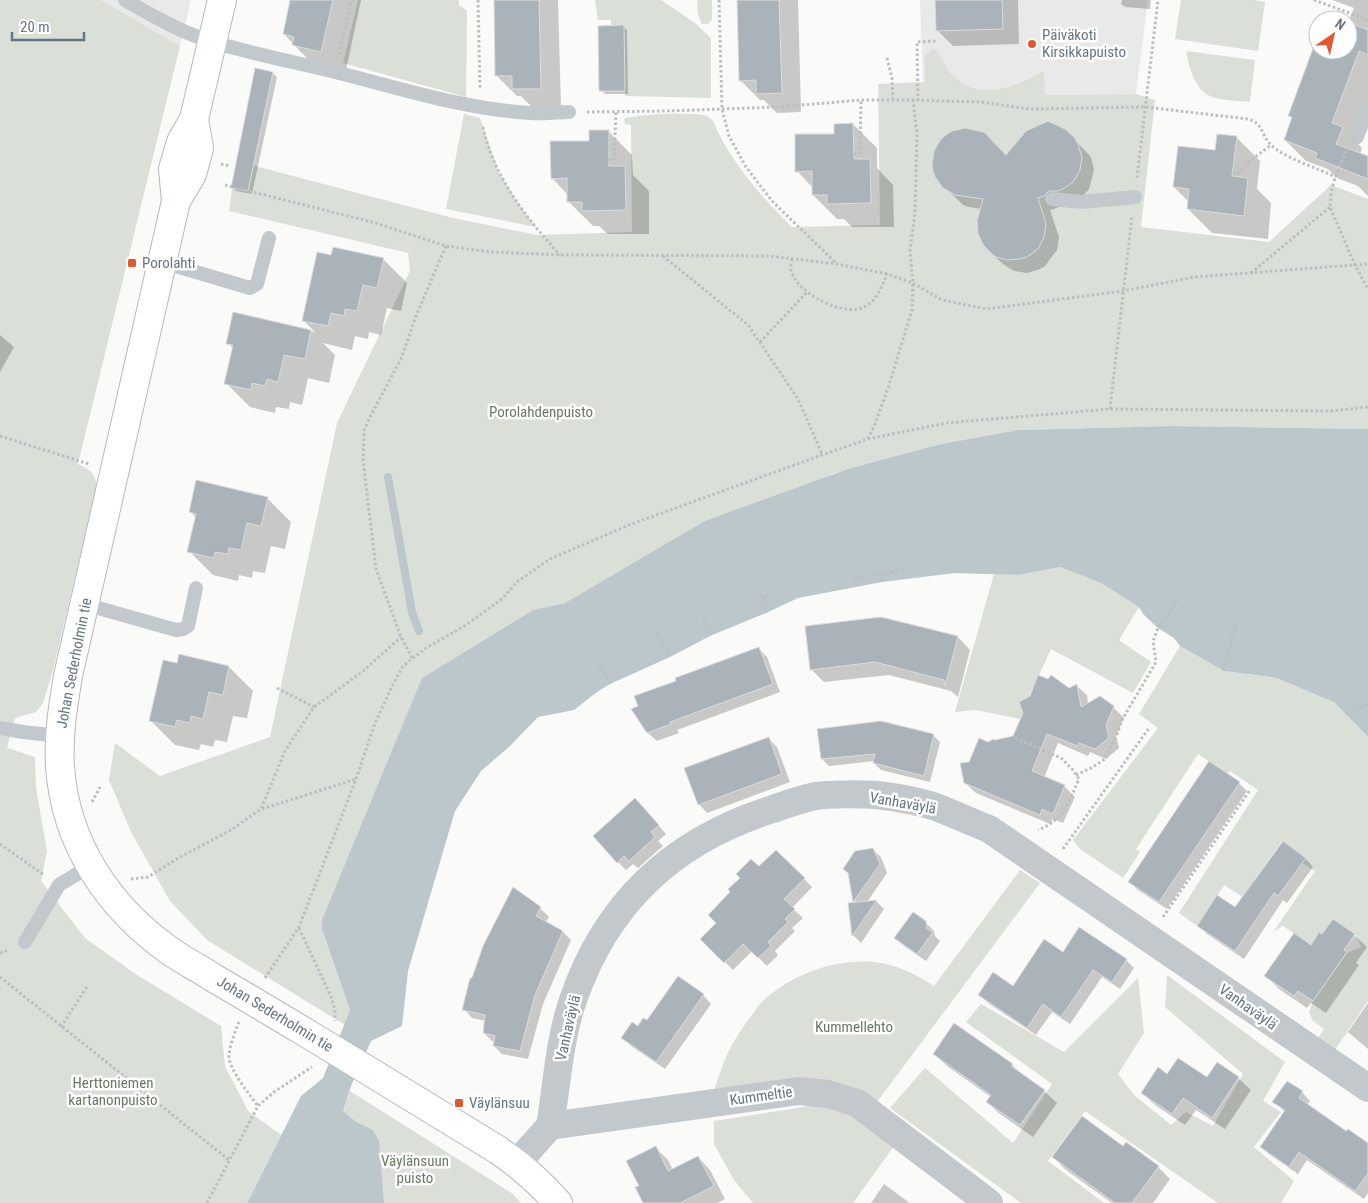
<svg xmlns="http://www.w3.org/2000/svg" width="1368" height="1203" font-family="'Roboto Condensed',sans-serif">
<rect width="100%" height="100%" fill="#fafaf8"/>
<!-- built -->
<g fill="#e8e9e9">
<path d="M101,0H191L180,46Z"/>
<path d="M920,0H1148L1136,94L1045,95L1030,99L940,84L923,82Z"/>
</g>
<!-- green -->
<g fill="#dadfd7">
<path d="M0,0H101L180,46L78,464C89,470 94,471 97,485L53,670L43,703L36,712L15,718L7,748L35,757L36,788L47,851L41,881L85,938L137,975L221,1026L225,1066L248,1111L281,1135L247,1203H0Z"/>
<path d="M358,0H459V5L467,11L466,97L343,63Z"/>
<path d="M595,0H661L695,23L711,38V98L625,96L624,25H611V20H598Z"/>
<path d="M697,0H712V20L708,24H702L698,14Z"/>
<path d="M1181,0H1254L1265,2L1258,51L1175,39Z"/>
<path d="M932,49L936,50C942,58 945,68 953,76C980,103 1017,86 1044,71L1045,95L1136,94L1155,100L1141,227L1269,242L1331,185L1368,199V429L1172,426L1018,430L941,444L835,473L641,559L565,603L533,610L422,678L322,929L350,1010L345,1025L207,940L170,901L131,832L109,780L115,743L160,776L270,737L337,423L410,271L408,253L229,211L236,161L453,218L537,235L632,232L631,125L625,124L624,119C638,114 694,112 707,116C709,117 711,119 713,121C730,162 761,196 792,227L880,225L878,84L925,82V56Z"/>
<path d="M1186,51L1255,60L1250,102C1240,101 1217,100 1210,96C1194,89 1189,66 1186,51Z"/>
<path d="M464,114L480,118L499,173L520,206L536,227L446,209Z"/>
<path d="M1060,567L1101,583L1139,607L1119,640L1151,662L1133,693L1051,649L1028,699H1023L1021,702V707L1024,710L1020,719L975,710L955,712L994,574L1019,575Z"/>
<path d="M1180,646L1224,671L1276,678L1277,664L1334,702L1368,737V1001L1335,1050L1318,1038L1324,1029L1312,1020L1309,1012L1313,1001L1347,953L1361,947L1355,934L1333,919L1322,935L1319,933L1311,945L1283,926L1274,931L1315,871L1302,863L1305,857L1282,841L1255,879L1249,901L1224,885L1197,926L1179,913L1258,790L1230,771L1228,774L1198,754L1136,849L1140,852L1123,878L1080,849L1073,840L1158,728L1139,714Z"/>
<path d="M1020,870L1040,883L874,1106L713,1094C717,1082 721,1069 726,1057C732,1043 742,1028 752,1015C756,1010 759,1004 764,1000C793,974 834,959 874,962C895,964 916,974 934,986Z"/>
<path d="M1167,975L1285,1062L1263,1101L1281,1112L1254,1147L1294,1181L1281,1203H1218L1085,1111L1048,1161L1104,1203H1021L890,1108L925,1068L1013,1143L1052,1084L966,1022L981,1004L1064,1052L1138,978L1144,1033L1118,1074L1134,1095L1171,1125L1186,1112L1213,1126L1243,1074L1165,1007Z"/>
<path d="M350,1091L513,1194L521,1203H368L343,1111Z"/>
<path d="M823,1104L855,1114L894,1146L853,1203H753L734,1180L714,1144V1121Z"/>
</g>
<!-- water -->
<path fill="#bbc7cb" d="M1172,426L1368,429V737L1334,702L1277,678L1224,671L1180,646L1174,638L1158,628L1143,614L1139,607L1101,583L1060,567L1019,575L955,573L882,582L798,598L766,613L710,636L670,657L610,684L597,692L574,710L538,717L510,746L481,771L455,811L408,971L402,1026L371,1041L351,1086L343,1111L356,1122L373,1130L379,1141L384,1203H247L301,1096L323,1078L350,1010L322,929V920L422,678L533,610L565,603L705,521L848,469L941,444L1018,430Z"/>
<!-- shadow -->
<g fill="#0003">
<path d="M292,0H361L345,75L317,69L284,34Z"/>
<path d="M495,0H558L561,108L534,109L521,96H517L497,76Z"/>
<path d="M738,0H798L801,112L777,113L764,100H760L740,80Z"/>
<path d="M936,0H1018L1019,44L953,46L937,30Z"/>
<path d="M1122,0H1151L1150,9L1125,7L1121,4Z"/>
<path d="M1332,0H1368V103L1354,140L1362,148L1360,154L1368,157V196L1358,186L1337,178L1328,169L1306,161L1285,140L1293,119L1289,115L1318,39V50H1348V22L1354,8Z"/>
<path d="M623,26L627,30L628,94H605L601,90Z"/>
<path d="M256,69L273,73L277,77L252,194L236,191L232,187Z"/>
<path d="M853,124L877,148V168L893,185L894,227H852L844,219H837L813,195V188L797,171Z"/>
<path d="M608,131L632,155L633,175L649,191V234H608L599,226H593L569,202L568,195L552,178L591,142Z"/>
<path d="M1236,137L1260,161L1257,189L1271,203L1268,239L1212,233L1188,209L1189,202L1174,187L1216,151Z"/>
<path d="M989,138L1007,156L1074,139L1091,157L1094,170L1089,189L1081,198L1062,203L1057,208L1050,210L1059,237L1057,250L1045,266L1040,269L1027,273L1014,271L1003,264L989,251L982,209L969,207L963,205L940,182Z"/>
<path d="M332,257L383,259L407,283L401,311L387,308L381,335L369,332L368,339L355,336L352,350L323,343L335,355L329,383L308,378L302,405L290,402L289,409L276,407L275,413L250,407L226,383L234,349L228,343L234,314L315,332L303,320Z"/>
<path d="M0,335L14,347L0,372Z"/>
<path d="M267,498L291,522L285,549L271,546L265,573L253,571L252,578L239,575L238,581L213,575L189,551L196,518L191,512Z"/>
<path d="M958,637L970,650L958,697L951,691L889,675L824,682L811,669Z"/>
<path d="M759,649L767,657L780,692L677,730L679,733L657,741L648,733L633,710Z"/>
<path d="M178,665L229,667L253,691L247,718L233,716L227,742L215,740L213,747L201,744L199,750L175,745L151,721Z"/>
<path d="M1076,685L1087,695L1088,704L1113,707L1124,718L1116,736L1119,748L1106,759L1090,752L1088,756L1058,743L1044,778L1064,786L1075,797L1063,823L1053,819L1050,824L976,793L965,783L970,763L988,743L1014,738L1069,689Z"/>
<path d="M933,735L940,742L930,782L881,770L874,763L875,761L829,766L822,759Z"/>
<path d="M769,739L777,747L790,782L707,813L699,804Z"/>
<path d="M1239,783L1247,791L1167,909L1138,890L1130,882Z"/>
<path d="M643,808L666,834L658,841L663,846L638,868L633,864L626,870L618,862Z"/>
<path d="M872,849L881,857L887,873L867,902L876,901L884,909L861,943L853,935L849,904H857L855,902L849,874Z"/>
<path d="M776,851L812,887L792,908L803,918L792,928L795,931L775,951L778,955L767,966L752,951L733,970L702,939L717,923L759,868Z"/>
<path d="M1305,858L1313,867L1287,903L1283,900L1244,959L1207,934L1198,926L1235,909Z"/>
<path d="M513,889L540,908L549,917L545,923L563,932L571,940L543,1004L528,1059L502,1054L494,1046L495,1042L492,1041L484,1033L486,1021L472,1018L464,1009L472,980Z"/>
<path d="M925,922L934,931L935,936L940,941L926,961L904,946L896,938Z"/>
<path d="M1354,935L1367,947L1356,963L1359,965L1326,1013L1311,1003L1307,1008L1279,989L1266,976L1312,946L1323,936Z"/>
<path d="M1063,954L1126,960L1134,968L1120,989L1102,977L1070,1024L1052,1012L1036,1035L988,1003L979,994L1013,987Z"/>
<path d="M703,995L711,1004L665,1069L631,1046L622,1037L648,1022Z"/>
<path d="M1368,1003V1049L1348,1032Z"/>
<path d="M934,1054L1012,1065L1024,1076L1044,1091L1057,1103L1033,1137L1000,1114L987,1102L991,1097L947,1066Z"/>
<path d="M1167,1075L1207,1079L1238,1078L1251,1090L1225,1129L1196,1110L1185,1125L1155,1105L1142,1093Z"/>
<path d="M1302,1092L1310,1101L1307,1105L1347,1133L1368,1144V1193L1364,1199L1307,1160L1298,1174L1270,1155L1261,1147L1285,1112L1274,1102Z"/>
<path d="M655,1147L668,1160L673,1170L698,1157L710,1170L725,1199L717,1203H645L640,1186Z"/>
<path d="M1124,1148L1158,1167L1170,1179L1153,1203H1112L1066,1170L1053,1157Z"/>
<path d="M884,1184L907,1201L909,1203H871Z"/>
</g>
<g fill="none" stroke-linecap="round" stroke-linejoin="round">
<!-- stream -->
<path stroke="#bbc7cb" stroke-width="8" d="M388,477L412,612L419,631"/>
</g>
<!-- building -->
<g fill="#aab3b9" stroke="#dcdcda">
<path d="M290,0H333L321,52L292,45L294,37L283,34Z"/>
<path d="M494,0H539L541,89H512V76H495Z"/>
<path d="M737,0H779L782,93L756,94V80L739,81Z"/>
<path d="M935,0H1002L1003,29L936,31Z"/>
<path d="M1348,22L1368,30V55L1359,51L1332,123L1343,127L1336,144L1368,156V179L1315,158L1317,153L1284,140L1292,117L1288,116L1318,35V50H1348Z"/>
<path d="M624,25L625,91H599L598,26Z"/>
<path d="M255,68L273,72L248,191L231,188Z"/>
<path d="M1048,121L1065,129L1075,138L1078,144L1082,157L1080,170L1073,182L1068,186L1059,191H1049L1044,196L1038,198L1046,224L1044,237L1038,249L1027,257L1020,259L1007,260L1000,258L994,256L984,246L978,234L977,221L983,199L955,195L943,188L935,177L933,171L932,164L934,151L941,139L946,135L952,131L965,128L984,132L1006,155L1026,131Z"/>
<path d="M853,123L854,159H870L871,203L827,204V195H812V171L795,172V134H834V124Z"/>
<path d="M589,130H609V166H625L626,210L582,211V202H567V178L551,179L550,141H589Z"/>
<path d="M1217,134L1237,136L1232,176L1248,178L1244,216L1187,209L1189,189L1173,187L1178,146L1215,150Z"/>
<path d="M333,247L384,258L377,288L363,285L357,311L345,309L344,316L331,313L328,326L302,321L317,252L331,255Z"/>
<path d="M233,312L311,330L305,359L284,355L278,382L267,379L265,386L252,383L251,390L224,384L233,345L226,344Z"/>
<path d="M196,480L268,497L261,526L247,523L241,550L229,548L228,554L215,552L214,558L187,552L196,514L189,512Z"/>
<path d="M881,617L958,636L945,686L944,680L875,662L810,670L805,626Z"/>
<path d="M759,647L773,684L670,722L671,724L647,733L631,709L638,706L634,696L676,681L675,678Z"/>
<path d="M179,654L229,666L223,695L209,692L203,719L191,716L190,723L177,720L175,727L149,721L163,660L177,663Z"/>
<path d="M1038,675L1048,679L1051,675L1069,688L1077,684L1081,707L1100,696L1114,706L1106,725L1109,738L1095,749L1079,743L1078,746L1047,734L1032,771L1065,785L1053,814L1042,809L1040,815L964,783L960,763L969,762L979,738L988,742L993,739L995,740L1013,736L1023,713L1019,702L1030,696Z"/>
<path d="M881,721L934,734L924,776L873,763L875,754L821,759L817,729Z"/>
<path d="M769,737L782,774L698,805L684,768Z"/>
<path d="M1209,761L1240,782L1159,902L1128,882Z"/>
<path d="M635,798L659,825L651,832L655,837L629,861L624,856L617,863L593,836Z"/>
<path d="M1283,841L1306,858L1278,896L1274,893L1235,951L1197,926L1217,895L1235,907Z"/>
<path d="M873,848L880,864L853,902L848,873L843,869L855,851Z"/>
<path d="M776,850L805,878L784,899L795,909L785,919L788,922L768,942L771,946L758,958L743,944L724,963L700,939L716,923L708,915L730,892L728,889L740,878L736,874L751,859L759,866Z"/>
<path d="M513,887L541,907L536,916L563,931L535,995L520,1051L493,1046L495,1036L483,1033L485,1015L462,1010L470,978H472L483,946Z"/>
<path d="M877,900L852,936L848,903Z"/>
<path d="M913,912L926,921L927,929L933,932L917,954L894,938Z"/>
<path d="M1333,919L1355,934L1344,950L1347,952L1313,1001L1298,991L1294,996L1264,976L1294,933L1311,945L1319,932L1322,934Z"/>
<path d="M1079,927L1127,959L1112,982L1093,970L1061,1017L1043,1004L1027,1028L978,995L993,972L1013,986L1044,939L1063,952Z"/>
<path d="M678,976L704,994L656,1062L621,1038L632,1022L638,1026L643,1018L647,1020Z"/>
<path d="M954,1023L1013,1064L1011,1066L1045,1090L1020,1125L986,1102L991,1095L933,1054Z"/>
<path d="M1178,1058L1207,1077L1217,1062L1239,1077L1212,1118L1183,1098L1172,1114L1141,1093L1158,1067L1167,1074Z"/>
<path d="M1287,1081L1303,1091L1299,1098L1346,1131L1348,1129L1368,1143V1173L1355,1191L1299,1152L1289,1167L1260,1147L1285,1110L1272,1102Z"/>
<path d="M1082,1116L1123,1146L1126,1142L1159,1166L1132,1203H1115L1052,1157Z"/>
<path d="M656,1146L668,1171L698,1156L714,1186L680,1203H643L635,1187L639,1186L626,1161Z"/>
</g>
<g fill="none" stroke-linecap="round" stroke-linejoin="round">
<!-- secondary casing -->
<g stroke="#b3babf" stroke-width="30">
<g id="secondary">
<path d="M222,0L194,119L181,142L173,169L176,201L68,676C63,706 58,736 60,766C65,843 108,907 170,951C184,961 199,968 212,977C243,995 273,1013 303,1031"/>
<path d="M176,201L192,174L199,148L194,119"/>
<path d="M346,1057L498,1150C520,1165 540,1182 558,1203"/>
</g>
</g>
<!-- path -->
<g stroke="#bbbfc2" stroke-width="3" stroke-dasharray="2.5 2.5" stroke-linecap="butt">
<path d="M478,0L480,88"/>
<path d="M719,0L722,109L729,136L746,167L772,201L837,264"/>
<path d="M1314,0L1368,20"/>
<path d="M339,54L352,0"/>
<path d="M887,58L892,78L893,100"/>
<path d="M918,101L917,42L937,41"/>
<path d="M587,112L665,111L779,107L861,100H913L981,102L1029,109L1145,107L1248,119C1264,124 1260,133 1270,144C1282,157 1319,169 1336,177"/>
<path d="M483,127C493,176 527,219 560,255"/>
<path d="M1346,151L1334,181L1331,193L1330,207L1355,265L1368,289"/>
<path d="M854,154L860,153L861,100"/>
<path d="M609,160H614L616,111"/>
<path d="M221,164L230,166"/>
<path d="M1233,173L1238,174L1247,163L1271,145"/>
<path d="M1137,178L1158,0"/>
<path d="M225,185L372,222L446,246L490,252L561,255L769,256L837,264L887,274L913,283L942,300L987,309L1123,291L1194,277L1368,264"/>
<path d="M663,256L748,325L798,399L822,454"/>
<path d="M792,259C792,262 790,267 791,270C796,293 845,319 866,306C878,299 882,286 887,274"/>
<path d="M1251,273L1330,207"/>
<path d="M760,342L808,291"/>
<path d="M1110,409L1132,216"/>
<path d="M0,436L89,464"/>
<path d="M868,439L875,424L888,388L912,310L913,283L910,250L915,213L917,134L913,101"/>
<path d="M880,574L882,582"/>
<path d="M852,578L905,570"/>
<path d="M764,597L766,613"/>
<path d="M756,598L769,595"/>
<path d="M701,612L710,636"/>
<path d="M657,632L670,657"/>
<path d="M412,658L401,637L376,569L363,460L364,431L370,417L401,359L416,316L446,246"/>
<path d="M599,664L610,684"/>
<path d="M1224,671L1236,624"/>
<path d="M277,688L314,707"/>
<path d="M1346,714L1368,704"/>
<path d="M1015,738L1061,758L1074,771L1079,779C1069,802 1062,821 1038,830"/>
<path d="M1076,775L1093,767L1105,759L1117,734L1122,720L1156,662L1153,641L1158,628L1180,597"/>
<path d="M92,802L100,787"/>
<path d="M262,809L356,779"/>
<path d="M0,844L44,875"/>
<path d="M1063,849L1149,728"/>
<path d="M131,879L148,877L180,857L231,830L261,809L285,751L314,707L362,672L401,637"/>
<path d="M1163,917L1250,790"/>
<path d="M299,928L332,999L335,1011V1021"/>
<path d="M0,953L9,950"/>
<path d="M0,977L229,1160"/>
<path d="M265,978L299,927L356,779L375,723L394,682L403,666L426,648L466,625L503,598L518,581L550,559L629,525L822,455L868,439L946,423L1110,409L1331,411L1368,407"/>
<path d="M239,1022C235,1032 230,1044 229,1056C228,1068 250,1095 258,1106"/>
<path d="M61,1027L88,985"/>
<path d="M207,1203L258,1106L274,1092L312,1067"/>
</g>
<!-- lane -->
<g stroke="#c3c8cc" stroke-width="14">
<path d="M125,0C153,16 182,33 213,42C253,54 294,62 335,72C400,88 463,109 531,113C543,114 556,112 569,112"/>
<path d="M1357,137L1368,108"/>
<path d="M1052,199L1081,202L1135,197"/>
<path d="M162,262L250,288L257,284L269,238"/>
<path d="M84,604L176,630L183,629L188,626L196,588"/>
<path d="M0,728L23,732L60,736"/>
<path d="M25,942L59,885L90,866"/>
</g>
<!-- street -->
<g stroke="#c3c8cc" stroke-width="28">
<path d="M550,1126C557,1085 559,1040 573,1000C607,901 674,840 773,809C787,804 801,799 816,796C828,794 864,794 877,795C893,797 921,802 936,807C954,814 971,822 989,829L1368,1088"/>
<path d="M517,1163L550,1126L799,1091L828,1094L857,1103L989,1203"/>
</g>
<!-- secondary -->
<use href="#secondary" stroke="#fff" stroke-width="28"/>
<!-- secondary-bridge casing -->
<g stroke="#b3babf" stroke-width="30" stroke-linecap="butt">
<path id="secondary-bridge" d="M303,1031L346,1057"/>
</g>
<!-- secondary-bridge -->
<use href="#secondary-bridge" stroke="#fff" stroke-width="28"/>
</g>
<!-- markers -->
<g fill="#e4572e" stroke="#fff" stroke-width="2">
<circle cx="1032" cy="44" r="5"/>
<rect x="127" y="258" width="10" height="10" rx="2.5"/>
<rect x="454" y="1098" width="10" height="10" rx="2.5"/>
</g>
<g text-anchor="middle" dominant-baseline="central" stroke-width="5" stroke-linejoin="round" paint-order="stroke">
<!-- poi labels -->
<g font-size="15" fill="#657683" stroke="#fff" text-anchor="start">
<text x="1042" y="35">Päiväkoti<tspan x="1042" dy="17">Kirsikkapuisto</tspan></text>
<text x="142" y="263">Porolahti</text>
<text x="469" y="1103">Väylänsuu</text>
</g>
<!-- park labels -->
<g font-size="15" fill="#687a64" stroke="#fff">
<text x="541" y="412">Porolahdenpuisto</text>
<text x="854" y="1027">Kummellehto</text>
<text x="113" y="1083">Herttoniemen<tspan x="113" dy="17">kartanonpuisto</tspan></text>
<text x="415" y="1161">Väylänsuun<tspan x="415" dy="17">puisto</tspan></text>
</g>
<!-- street labels -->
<g font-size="15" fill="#657683" stroke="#fff">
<text transform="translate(74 663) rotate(-79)">Johan Sederholmin tie</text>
<text transform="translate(903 803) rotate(10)">Vanhaväylä</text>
<text transform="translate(1248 1007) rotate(35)">Vanhaväylä</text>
<text transform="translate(275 1014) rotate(31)">Johan Sederholmin tie</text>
<text transform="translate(568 1028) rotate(-77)">Vanhaväylä</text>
<text transform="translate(761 1096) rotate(-8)">Kummeltie</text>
</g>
</g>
<!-- north arrow -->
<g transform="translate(1333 35) rotate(34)"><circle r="24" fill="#ffffff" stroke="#c1c8cd"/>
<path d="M0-4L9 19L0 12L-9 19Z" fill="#e4572e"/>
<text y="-8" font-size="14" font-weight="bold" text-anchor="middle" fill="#657683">N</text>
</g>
<!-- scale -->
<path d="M12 32v8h72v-8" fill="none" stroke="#657683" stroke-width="2.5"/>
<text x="20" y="32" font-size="15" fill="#657683" stroke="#ffffff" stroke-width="4" paint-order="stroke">20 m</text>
</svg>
